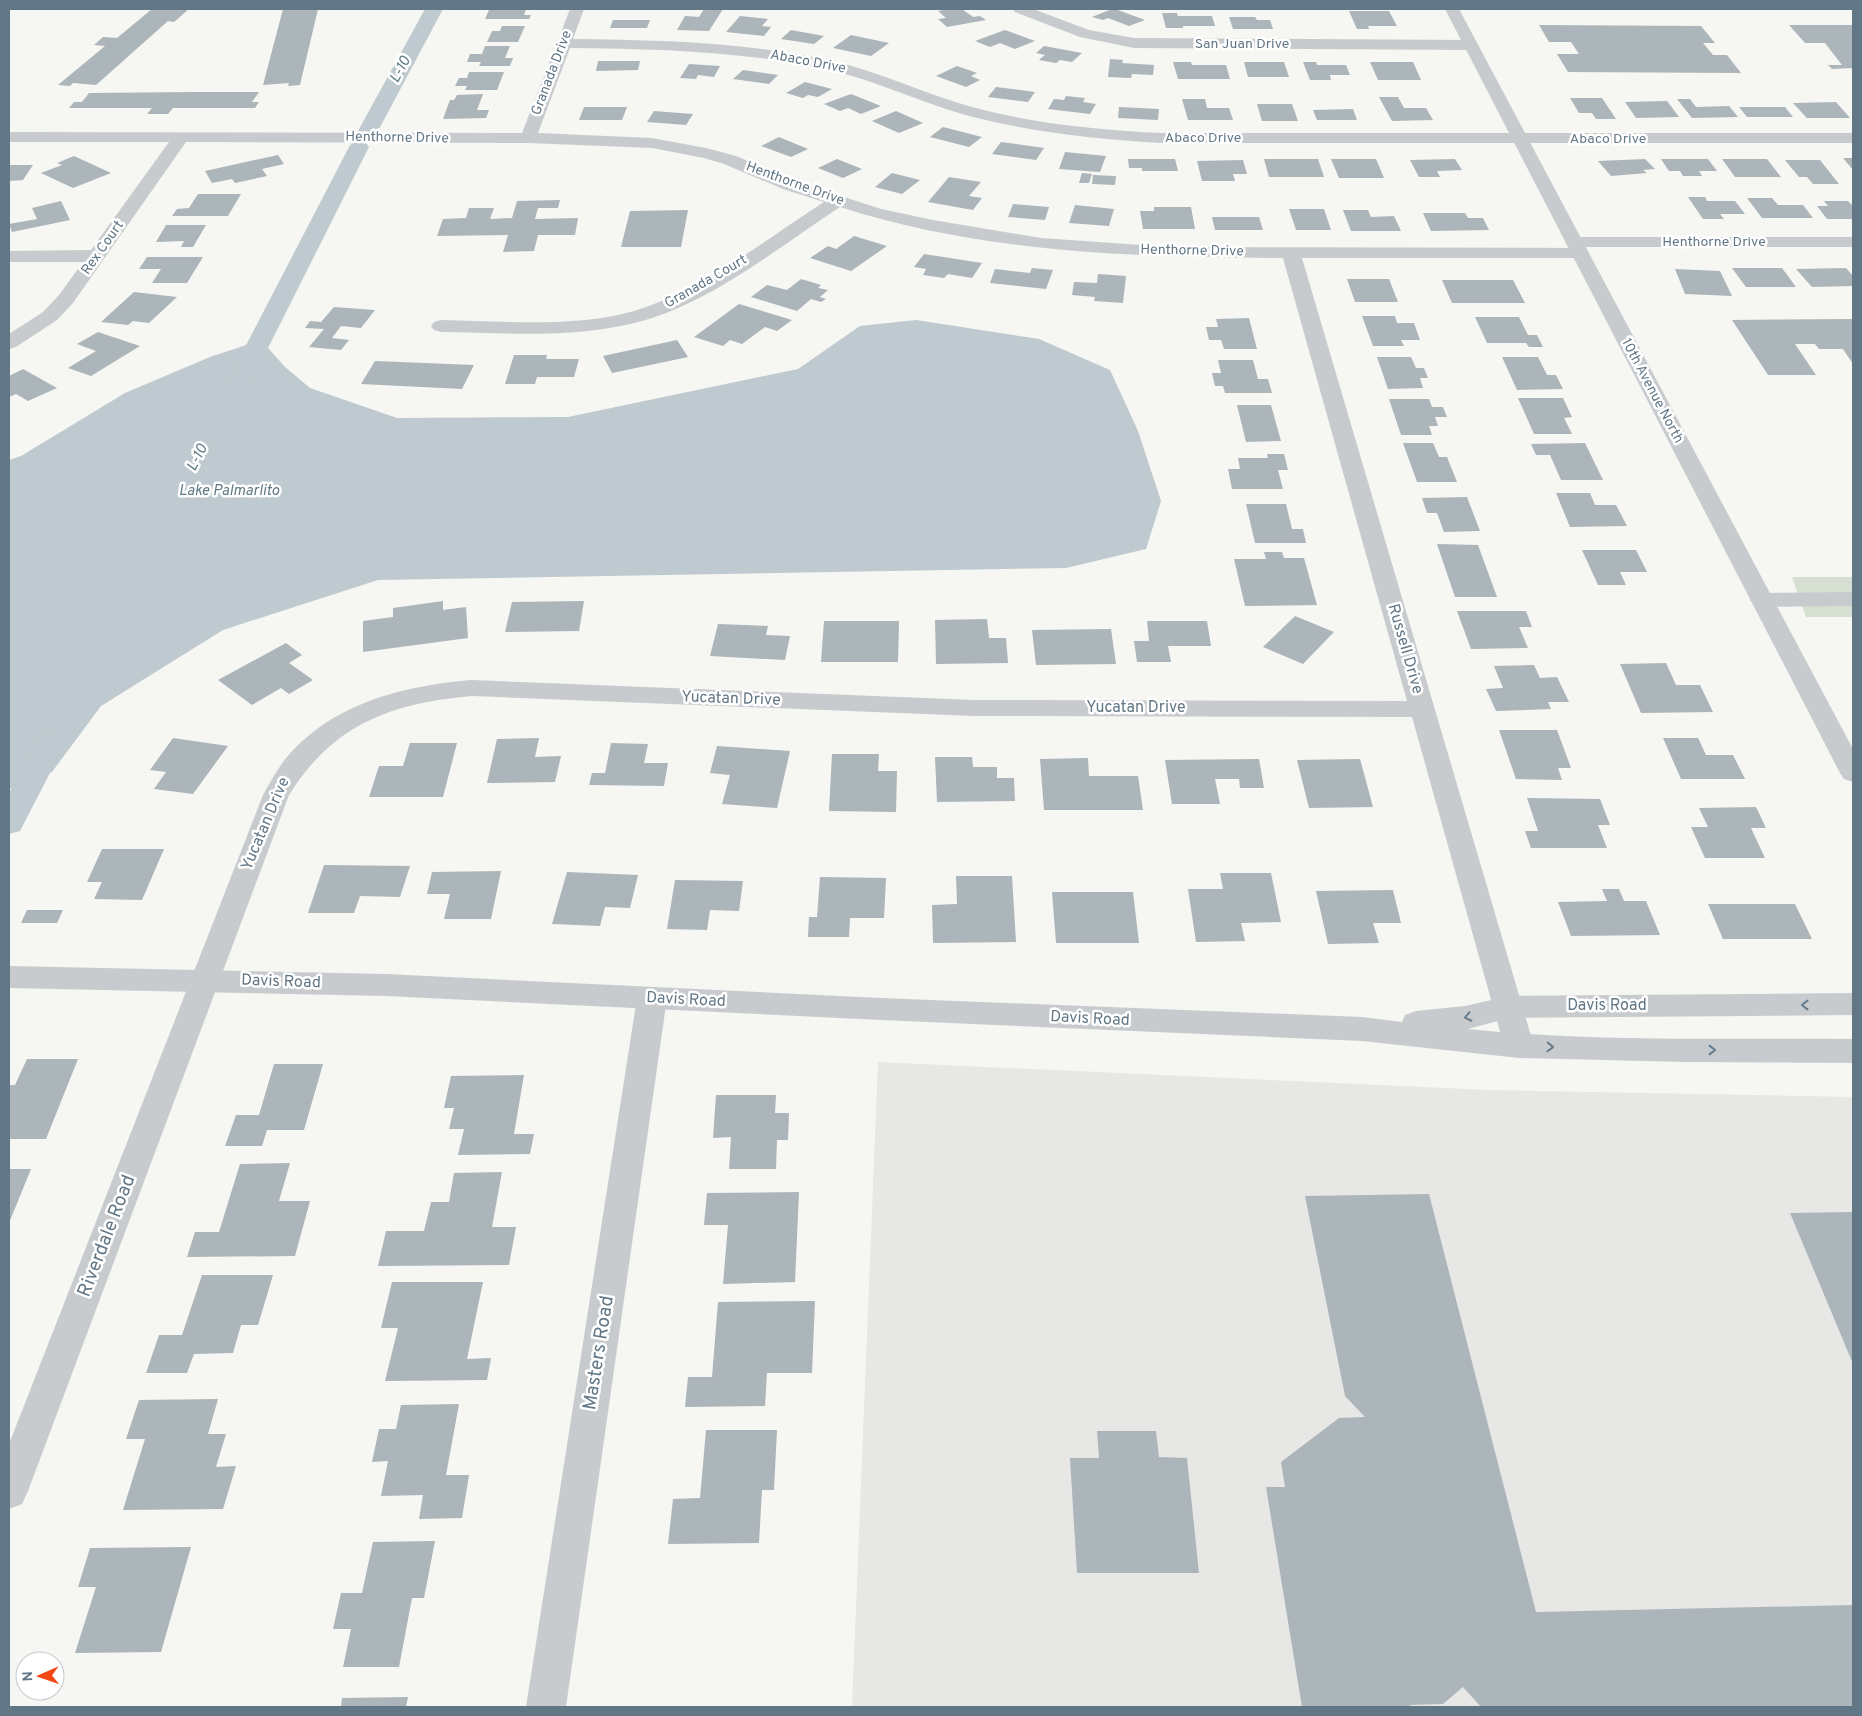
<svg xmlns="http://www.w3.org/2000/svg" width="1862" height="1716" font-family="Overpass,sans-serif">
<rect width="100%" height="100%" fill="#f6f6f2"/>
<!-- built -->
<path fill="#e7e8e6" d="M878,1062L1489,1090L1853,1097V1707H852Z"/>
<!-- green -->
<path fill="#d7dfd3" d="M1792,577H1853V617H1806Z"/>
<!-- water -->
<path fill="#becacf" d="M916,320L1039,339L1110,370L1138,431L1161,501L1146,549L1066,568L378,580L223,630L101,706L52,772L9,789V460L21,456L125,393L210,357L261,340L285,367L310,388L397,418L568,417L798,369L860,326Z"/>
<g fill="none" stroke-linecap="round" stroke-linejoin="round">
<!-- canal -->
<g fill="#becacf" fill-rule="evenodd">
<path d="M425,9H443L378,131L375,135L368,137L361,135L358,131Z"/>
<path d="M359,141L366,143L369,147L252,380L248,385L240,387L232,385L228,380L349,147L352,143Z"/>
<path d="M51,732L62,735L66,742L20,831L9,834V793L40,735Z"/>
</g>
</g>
<!-- building -->
<g fill="#acb5ba">
<path d="M152,9H189L174,22L168,21L96,85L73,83L70,86L58,85L105,46L94,45L103,37L117,38Z"/>
<path d="M283,9H318L300,85L288,86L289,83L263,85Z"/>
<path d="M502,9H526L524,15H531L529,19H485L489,10H501Z"/>
<path d="M704,9H723L709,31L677,30L685,16L699,17Z"/>
<path d="M950,9H962L973,17L980,16L986,20L947,27L938,19L946,18L938,11Z"/>
<path d="M1112,9H1115L1145,20L1129,26L1108,18L1103,20L1092,17Z"/>
<path d="M1349,11H1389L1397,26H1368L1369,29H1357Z"/>
<path d="M1162,13H1177L1178,16H1212L1215,26H1183V28H1166Z"/>
<path d="M740,16L768,19L762,26L771,27L764,36L726,32Z"/>
<path d="M1229,17H1255L1257,20H1270L1273,29H1233Z"/>
<path d="M613,20H650L647,28H610Z"/>
<path d="M1539,25L1701,26L1715,43H1703L1713,55H1727L1741,73L1568,72L1557,54H1579L1571,42H1549Z"/>
<path d="M1789,25H1853V68L1832,69L1828,65H1842L1825,43H1805Z"/>
<path d="M502,26H525L518,42H487L492,31H500Z"/>
<path d="M791,30L824,36L814,44L781,39Z"/>
<path d="M1005,30L1035,41L1015,49L1000,43L990,47L975,41Z"/>
<path d="M851,35L889,43L871,56L833,48Z"/>
<path d="M485,46H510L505,58H513L510,66H479L481,62H467L470,54H482Z"/>
<path d="M1044,46L1082,53L1072,62L1060,60L1056,63L1039,60L1045,55L1036,53Z"/>
<path d="M1110,59L1123,60L1122,63L1154,65L1153,75L1132,74L1131,78L1108,77Z"/>
<path d="M598,61H640L638,70L596,71Z"/>
<path d="M1173,62H1191L1192,65H1226L1230,79H1178Z"/>
<path d="M1244,62H1284L1289,77H1248Z"/>
<path d="M1303,62H1316L1317,65H1346L1350,75H1330L1331,80H1310Z"/>
<path d="M1370,62H1413L1421,80H1378Z"/>
<path d="M689,64L720,66L714,77L698,75L696,79L680,78Z"/>
<path d="M957,66L977,73L971,76L980,80L966,87L936,76Z"/>
<path d="M743,70L778,75L769,84L733,79Z"/>
<path d="M469,72H504L497,90H465L467,86H455L459,78H467Z"/>
<path d="M805,82L832,89L818,97L808,95L803,98L786,93Z"/>
<path d="M996,87L1035,92L1028,102L988,97Z"/>
<path d="M195,92H259L252,102H259L255,108H173L168,114H147L152,108H69L74,102H82L89,93Z"/>
<path d="M483,94L477,110H489L486,118L443,119L450,100H454L457,95Z"/>
<path d="M851,94L881,106L861,114L848,108L840,111L824,104Z"/>
<path d="M1066,96L1085,98L1083,102L1096,104L1090,114L1048,109L1054,99L1064,100Z"/>
<path d="M1379,97H1398L1404,108H1426L1433,120L1392,121Z"/>
<path d="M1570,98H1602L1616,119H1596L1592,113H1579Z"/>
<path d="M1182,99H1205L1207,108H1229L1233,120H1188Z"/>
<path d="M1677,99H1690L1696,107L1729,106L1738,117L1692,118Z"/>
<path d="M1667,101L1679,117L1636,118L1625,102Z"/>
<path d="M1836,102L1850,118H1807L1793,103Z"/>
<path d="M1257,104H1292L1298,121H1262Z"/>
<path d="M584,107H627L622,120H579Z"/>
<path d="M1119,107L1159,109L1158,120L1118,118Z"/>
<path d="M1739,107H1785L1793,117H1747Z"/>
<path d="M1353,109L1357,120H1317L1313,110Z"/>
<path d="M654,111L693,114L686,125L647,122Z"/>
<path d="M896,111L923,123L899,133L872,121Z"/>
<path d="M943,127L982,137L969,147L930,137Z"/>
<path d="M779,137L808,149L791,157L761,146Z"/>
<path d="M1001,142L1044,148L1036,160L992,154Z"/>
<path d="M1065,152L1106,156L1100,172L1059,169Z"/>
<path d="M278,155L284,164L262,169L267,176L235,183L232,179L212,183L205,171Z"/>
<path d="M74,156L111,173L73,188L41,173L62,165L57,163Z"/>
<path d="M1843,158H1853V170Z"/>
<path d="M837,159L862,169L843,178L818,168Z"/>
<path d="M1128,159H1175L1178,171H1142V168H1129Z"/>
<path d="M1264,159H1318L1324,177H1269Z"/>
<path d="M1331,159H1376L1384,178H1339Z"/>
<path d="M1455,159L1462,170L1437,171L1440,177H1419L1410,160Z"/>
<path d="M1645,159L1655,169L1643,170L1647,173L1611,176L1598,161Z"/>
<path d="M1661,159H1708L1717,171H1699L1702,176H1683L1680,171H1669Z"/>
<path d="M1722,159H1767L1781,177H1735Z"/>
<path d="M1243,160L1247,174H1233L1235,181H1202L1197,161Z"/>
<path d="M1785,160H1820L1839,184H1813L1807,177H1799Z"/>
<path d="M9,165H33L23,180L9,181Z"/>
<path d="M892,173L920,180L902,194L875,187Z"/>
<path d="M1082,173L1092,174L1089,183H1079Z"/>
<path d="M1093,175L1116,176L1115,185L1092,184Z"/>
<path d="M949,177L981,182L969,196L982,198L973,210L928,202Z"/>
<path d="M198,194H241L228,216H172L177,209L189,208Z"/>
<path d="M1688,197H1705L1707,201H1735L1745,214H1720L1724,219H1703Z"/>
<path d="M1747,198H1772L1778,205H1803L1813,218H1762Z"/>
<path d="M560,200L558,208H538L535,219L578,218L575,235H538L534,251L503,252L508,235L437,236L443,219L466,218L469,208H494L490,219L512,218L517,201Z"/>
<path d="M61,201L70,220L12,232L9,224L37,219L32,208Z"/>
<path d="M1824,201H1848L1853,206V219H1827L1817,206H1828Z"/>
<path d="M1013,204L1049,207L1045,220L1008,217Z"/>
<path d="M1075,205L1114,209L1109,226L1069,223Z"/>
<path d="M1154,207H1191L1195,229H1143L1140,211H1154Z"/>
<path d="M1289,209H1324L1331,230H1296Z"/>
<path d="M688,210L681,247H621L630,211Z"/>
<path d="M1343,210H1368L1371,217L1394,216L1401,231H1351Z"/>
<path d="M1423,213H1465L1468,218H1483L1489,230L1431,231Z"/>
<path d="M1212,217H1259L1263,230H1215Z"/>
<path d="M166,225H206L193,247H181L184,241L156,242Z"/>
<path d="M854,236L887,246L851,271L810,258L828,246L836,249Z"/>
<path d="M924,254L982,263L972,278L948,274L944,278L923,275L926,269L914,267Z"/>
<path d="M147,257H203L187,283H152L161,269H139Z"/>
<path d="M1032,268L1053,270L1046,289L990,283L995,269L1030,273Z"/>
<path d="M1732,268H1782L1796,287H1746Z"/>
<path d="M1846,268L1853,276V286L1812,287L1796,269Z"/>
<path d="M1675,269L1720,271L1732,296L1685,294Z"/>
<path d="M1098,274L1126,276L1123,303L1094,301L1095,297L1072,295L1074,282L1097,283Z"/>
<path d="M801,279L821,285L818,288L828,290L820,297L826,299L821,302L811,299L797,311L751,297L767,285L787,290Z"/>
<path d="M1347,279H1389L1398,302H1355Z"/>
<path d="M1442,280H1513L1525,303H1452Z"/>
<path d="M134,292L177,297L149,323L133,321L128,325L101,322Z"/>
<path d="M739,304L792,320L777,331L765,327L742,344L730,340L723,346L694,337Z"/>
<path d="M334,307L375,310L361,328L341,326L332,338L349,340L341,350L309,347L324,329L305,328L310,321L321,322Z"/>
<path d="M1362,316H1395L1397,323H1414L1420,340H1401L1404,346H1373Z"/>
<path d="M1475,317H1519L1528,335H1537L1543,347H1529L1526,343H1487Z"/>
<path d="M1249,318L1257,349H1224L1221,340H1209L1206,327H1218L1216,319Z"/>
<path d="M1853,319V364L1843,349H1819L1815,344H1795L1816,375H1768L1732,320Z"/>
<path d="M98,332L140,346L91,376L68,368L96,351L77,344Z"/>
<path d="M677,340L688,357L612,373L603,356Z"/>
<path d="M514,355H547L546,359H579L574,377H537L535,384H505Z"/>
<path d="M1377,357H1411L1416,368H1424L1428,378H1420L1423,388L1388,389Z"/>
<path d="M1502,357H1538L1547,375H1556L1563,389L1517,390Z"/>
<path d="M1218,360H1253L1258,379H1268L1272,393H1225L1223,386H1215L1212,373H1221Z"/>
<path d="M375,361L474,365L462,389L361,384Z"/>
<path d="M23,369L57,388L28,401L16,394L9,397V376Z"/>
<path d="M1518,398H1563L1572,417L1564,418L1572,434H1534Z"/>
<path d="M1389,399H1429L1432,407H1443L1447,417H1435L1438,426H1429L1432,435H1401Z"/>
<path d="M1237,405H1271L1281,441L1246,442Z"/>
<path d="M1403,443H1433L1439,457H1447L1457,482H1417Z"/>
<path d="M1585,443L1603,480H1561L1550,455H1536L1531,444Z"/>
<path d="M1267,454H1284L1288,470H1278L1283,489H1232L1228,469H1240L1238,458H1268Z"/>
<path d="M1556,493H1590L1595,505H1616L1627,526L1570,527Z"/>
<path d="M1467,497L1480,531L1444,532L1437,513H1427L1422,498Z"/>
<path d="M1246,504H1286L1292,529H1303L1306,543H1255Z"/>
<path d="M1437,544L1478,545L1497,597H1455Z"/>
<path d="M1582,550H1636L1647,572H1620L1626,585H1598Z"/>
<path d="M1264,552H1282L1284,558H1304L1317,605L1245,606L1234,559H1266Z"/>
<path d="M443,601V610L466,607L468,638L363,652V621L393,617V608Z"/>
<path d="M584,601L579,631L505,632L512,602Z"/>
<path d="M1457,611H1526L1532,627H1519L1528,648L1471,649Z"/>
<path d="M1295,616L1334,632L1303,664L1263,647Z"/>
<path d="M987,619L989,638H1006L1008,663L936,664L935,620Z"/>
<path d="M824,621H899L898,662H821Z"/>
<path d="M1147,621H1207L1211,646H1168L1171,662H1137L1134,641H1149Z"/>
<path d="M718,624L768,626L766,635L790,636L785,660L710,656Z"/>
<path d="M1111,629L1116,664L1036,665L1032,630Z"/>
<path d="M286,643L302,655L289,663L313,680L289,694L281,688L252,705L218,680Z"/>
<path d="M1666,663L1676,685H1700L1713,712L1641,713L1620,664Z"/>
<path d="M1534,665L1540,678L1557,677L1569,702H1548L1551,709L1496,711L1486,689L1503,688L1494,666Z"/>
<path d="M1499,730H1557L1571,768H1558L1562,780L1516,779Z"/>
<path d="M173,738L228,746L193,794L154,789L166,772L150,770Z"/>
<path d="M539,738L535,757L561,756L555,782L487,783L497,739Z"/>
<path d="M1663,738H1698L1706,755H1733L1745,779H1681Z"/>
<path d="M410,743H457L443,797H369L379,766H403Z"/>
<path d="M611,743L648,744L644,763H668L664,786L589,785L592,773H605Z"/>
<path d="M717,746L790,751L777,808L722,804L730,775L710,773Z"/>
<path d="M832,754H879L878,771H897L896,812L829,811Z"/>
<path d="M935,757H972L973,767H997V778H1014L1015,801L937,802Z"/>
<path d="M1088,758L1089,776H1138L1143,810H1044L1040,759Z"/>
<path d="M1259,759L1264,788H1240L1239,779H1215L1220,804H1172L1165,760Z"/>
<path d="M1360,759L1373,807L1309,808L1297,760Z"/>
<path d="M1527,798L1600,799L1610,825H1598L1607,848H1531L1525,831H1538Z"/>
<path d="M1756,807L1766,828H1751L1765,858H1705L1691,827H1708L1699,808Z"/>
<path d="M102,849H164L142,900L94,899L102,882H87Z"/>
<path d="M324,865L410,866L400,897L360,896L354,913H308Z"/>
<path d="M501,871L491,919H444L450,894H427L432,872Z"/>
<path d="M567,872L638,875L630,908L605,907L600,926L552,924Z"/>
<path d="M1220,873H1271L1281,922L1241,923L1245,941L1196,942L1188,889H1223Z"/>
<path d="M956,876H1012L1016,942L933,943L932,905L957,904Z"/>
<path d="M820,877L886,878L884,918H850L849,937H808L809,917H817Z"/>
<path d="M675,880L743,881L739,911L710,910L707,930L667,929Z"/>
<path d="M1602,889H1619L1624,901H1646L1660,935L1571,936L1558,902L1607,901Z"/>
<path d="M1393,890L1401,923H1373L1379,943L1328,944L1316,891Z"/>
<path d="M1052,892H1133L1139,943H1056Z"/>
<path d="M1708,904H1795L1812,939H1723Z"/>
<path d="M27,910H63L57,923H21Z"/>
<path d="M27,1059H78L46,1139H9V1085H15Z"/>
<path d="M274,1064H323L304,1130H267L262,1146H225L236,1115H259Z"/>
<path d="M524,1075L514,1134H534L530,1154L458,1155L464,1129H449L454,1108H444L451,1076Z"/>
<path d="M716,1095H776L775,1113H789L788,1140H777L776,1169H729L731,1137L713,1138Z"/>
<path d="M290,1163L279,1201H310L295,1256L187,1257L195,1232H219L240,1164Z"/>
<path d="M9,1169H31L9,1223Z"/>
<path d="M502,1172L492,1227H516L509,1265L378,1266L386,1231H424L431,1202H449L454,1173Z"/>
<path d="M799,1192L795,1282L723,1284L728,1225H704L707,1193Z"/>
<path d="M1429,1194L1536,1612L1853,1605V1707H1481L1463,1687L1443,1704L1410,1705V1707H1302L1266,1487H1285L1281,1462L1339,1418L1365,1417L1345,1396L1305,1196Z"/>
<path d="M1853,1212V1364L1790,1213Z"/>
<path d="M202,1275H273L258,1325H241L233,1353L194,1354L187,1373H146L159,1335H182Z"/>
<path d="M392,1282H483L467,1359L491,1358L487,1380L385,1381L398,1328H381Z"/>
<path d="M815,1301L812,1373H767L765,1406L685,1407L688,1377H712L718,1302Z"/>
<path d="M218,1399L208,1434H226L216,1467L236,1466L223,1509L123,1510L145,1439H126L139,1400Z"/>
<path d="M459,1404L446,1475H469L462,1518L419,1519L423,1495L381,1496L388,1461L372,1462L379,1429H396L401,1405Z"/>
<path d="M706,1430H777L774,1490H762L759,1543L668,1544L673,1499L700,1498Z"/>
<path d="M1097,1431H1156L1159,1457L1187,1458L1199,1573H1077L1070,1458H1099Z"/>
<path d="M435,1541L424,1598H412L399,1667H343L351,1629H333L341,1593H362L373,1542Z"/>
<path d="M191,1547L161,1652L75,1653L96,1587H78L90,1548Z"/>
<path d="M408,1697L406,1707H341L342,1698Z"/>
</g>
<g fill="none" stroke-linecap="round" stroke-linejoin="round">
<!-- minor -->
<g fill="#c8cbce" fill-rule="evenodd">
<path d="M570,9H584L573,39C660,40 747,42 832,61C881,72 925,94 972,107C1035,124 1099,130 1163,133H1853V143H1163C1095,139 1028,132 962,114C917,101 875,80 829,70C744,51 657,49 570,48L538,133L652,138L706,148L736,156L795,181L881,209L933,220L1041,238L1170,247L1580,248L1586,249L1589,253L1586,257L1580,258H1302L1534,1046L1530,1054L1519,1058L1508,1054L1504,1046L1412,717L974,716L472,696C392,703 333,724 289,795L28,1491L22,1504L9,1509V1444L263,795C269,784 276,772 283,762C329,704 401,686 472,680L974,700L1407,701L1283,258C1135,257 983,253 840,207C779,247 713,301 642,321C578,339 507,333 441,332L434,330L431,326L434,322L441,320C500,321 577,328 634,311C701,291 765,240 824,202L783,189L724,164L704,158L652,148L528,143L186,142L73,303L57,320L16,347L9,349V334L43,312L59,295L83,262H9V251L91,250L169,142H9V132L522,133Z"/>
<path d="M1013,9H1033L1089,30L1134,38L1469,40L1474,42L1477,45L1474,48L1469,50L1134,48L1080,37L1015,12Z"/>
<path d="M1574,237H1853V247H1574L1568,246L1565,242L1568,238Z"/>
<path d="M1853,592V606L1762,607L1754,605L1750,600L1754,595L1762,593Z"/>
<path d="M652,987L662,990L667,998L566,1707H526L637,998L642,990Z"/>
</g>
<!-- tertiary -->
<g fill="#c8cbce" fill-rule="evenodd">
<path d="M1445,9H1459L1853,749V782L1844,779L1840,773Z"/>
<path d="M9,966L386,974L881,998L1362,1017L1402,1022L1405,1015L1416,1011L1465,1006L1509,996L1853,993V1015L1509,1018L1468,1029C1595,1042 1725,1038 1853,1039V1063L1684,1062L1519,1058L1362,1041L881,1020L386,996L9,988Z"/>
</g>
</g>
<!-- one-way arrows -->
<defs><path id="oneway-chevron" d="M-2-3.5L2.5 0L-2 3.5" fill="none" stroke-width="1.6" stroke-linecap="round" stroke-linejoin="round" transform="scale(1.25)"/></defs>
<g stroke="#677b8a">
<use href="#oneway-chevron" transform="translate(1805 1005) rotate(180)"/>
<use href="#oneway-chevron" transform="translate(1468 1017) rotate(168)"/>
<use href="#oneway-chevron" transform="translate(1550 1047) rotate(2)"/>
<use href="#oneway-chevron" transform="translate(1712 1050)"/>
</g>
<g text-anchor="middle" dominant-baseline="central" stroke-width="5" stroke-linejoin="round" paint-order="stroke">
<!-- far-street labels -->
<g font-size="14" fill="#627786" stroke="#fff">
<text x="1242" y="44">San Juan Drive</text>
<text transform="translate(808 62) rotate(11)">Abaco Drive</text>
<text transform="translate(552 73) rotate(-69)">Granada Drive</text>
<text transform="translate(397 138) rotate(1)">Henthorne Drive</text>
<text x="1203" y="138">Abaco Drive</text>
<text x="1608" y="139">Abaco Drive</text>
<text transform="translate(795 184) rotate(20)">Henthorne Drive</text>
<text x="1714" y="242">Henthorne Drive</text>
<text transform="translate(103 248) rotate(-55)">Rex Court</text>
<text transform="translate(1192 251) rotate(1)">Henthorne Drive</text>
<text transform="translate(706 282) rotate(-30)">Granada Court</text>
<text transform="translate(1652 391) rotate(62)">10th Avenue North</text>
</g>
<!-- far-water labels -->
<g font-size="15" font-style="italic" fill="#5e7983" stroke="#fff">
<text transform="translate(401 70) rotate(-62)">L-10</text>
<text transform="translate(198 458) rotate(-63)">L-10</text>
<text x="229" y="491">Lake Palmarlito</text>
</g>
<!-- street labels -->
<g font-size="16" fill="#627786" stroke="#fff">
<text transform="translate(1405 649) rotate(74)">Russell Drive</text>
<text transform="translate(731 699) rotate(2)">Yucatan Drive</text>
<text x="1136" y="708">Yucatan Drive</text>
<text transform="translate(266 824) rotate(-67)">Yucatan Drive</text>
<text transform="translate(281 982) rotate(2)">Davis Road</text>
<text transform="translate(686 1000) rotate(3)">Davis Road</text>
<text x="1607" y="1006">Davis Road</text>
<text transform="translate(1090 1019) rotate(3)">Davis Road</text>
</g>
<!-- near-street labels -->
<g font-size="19" fill="#627786" stroke="#fff">
<text transform="translate(107 1236) rotate(-69)">Riverdale Road</text>
<text transform="translate(599 1353) rotate(-81)">Masters Road</text>
</g>
</g>
<!-- border -->
<rect width="1862" height="1716" fill="none" stroke="#627786" stroke-width="20"/>
<!-- north arrow -->
<g transform="translate(40 1676) rotate(268)"><circle r="24" fill="#ffffff" stroke="#c0c9cf"/>
<path d="M0-4L9 19L0 12L-9 19Z" fill="#f34716"/>
<text y="-8" font-size="14" font-weight="bold" text-anchor="middle" fill="#627786">N</text>
</g>
</svg>
